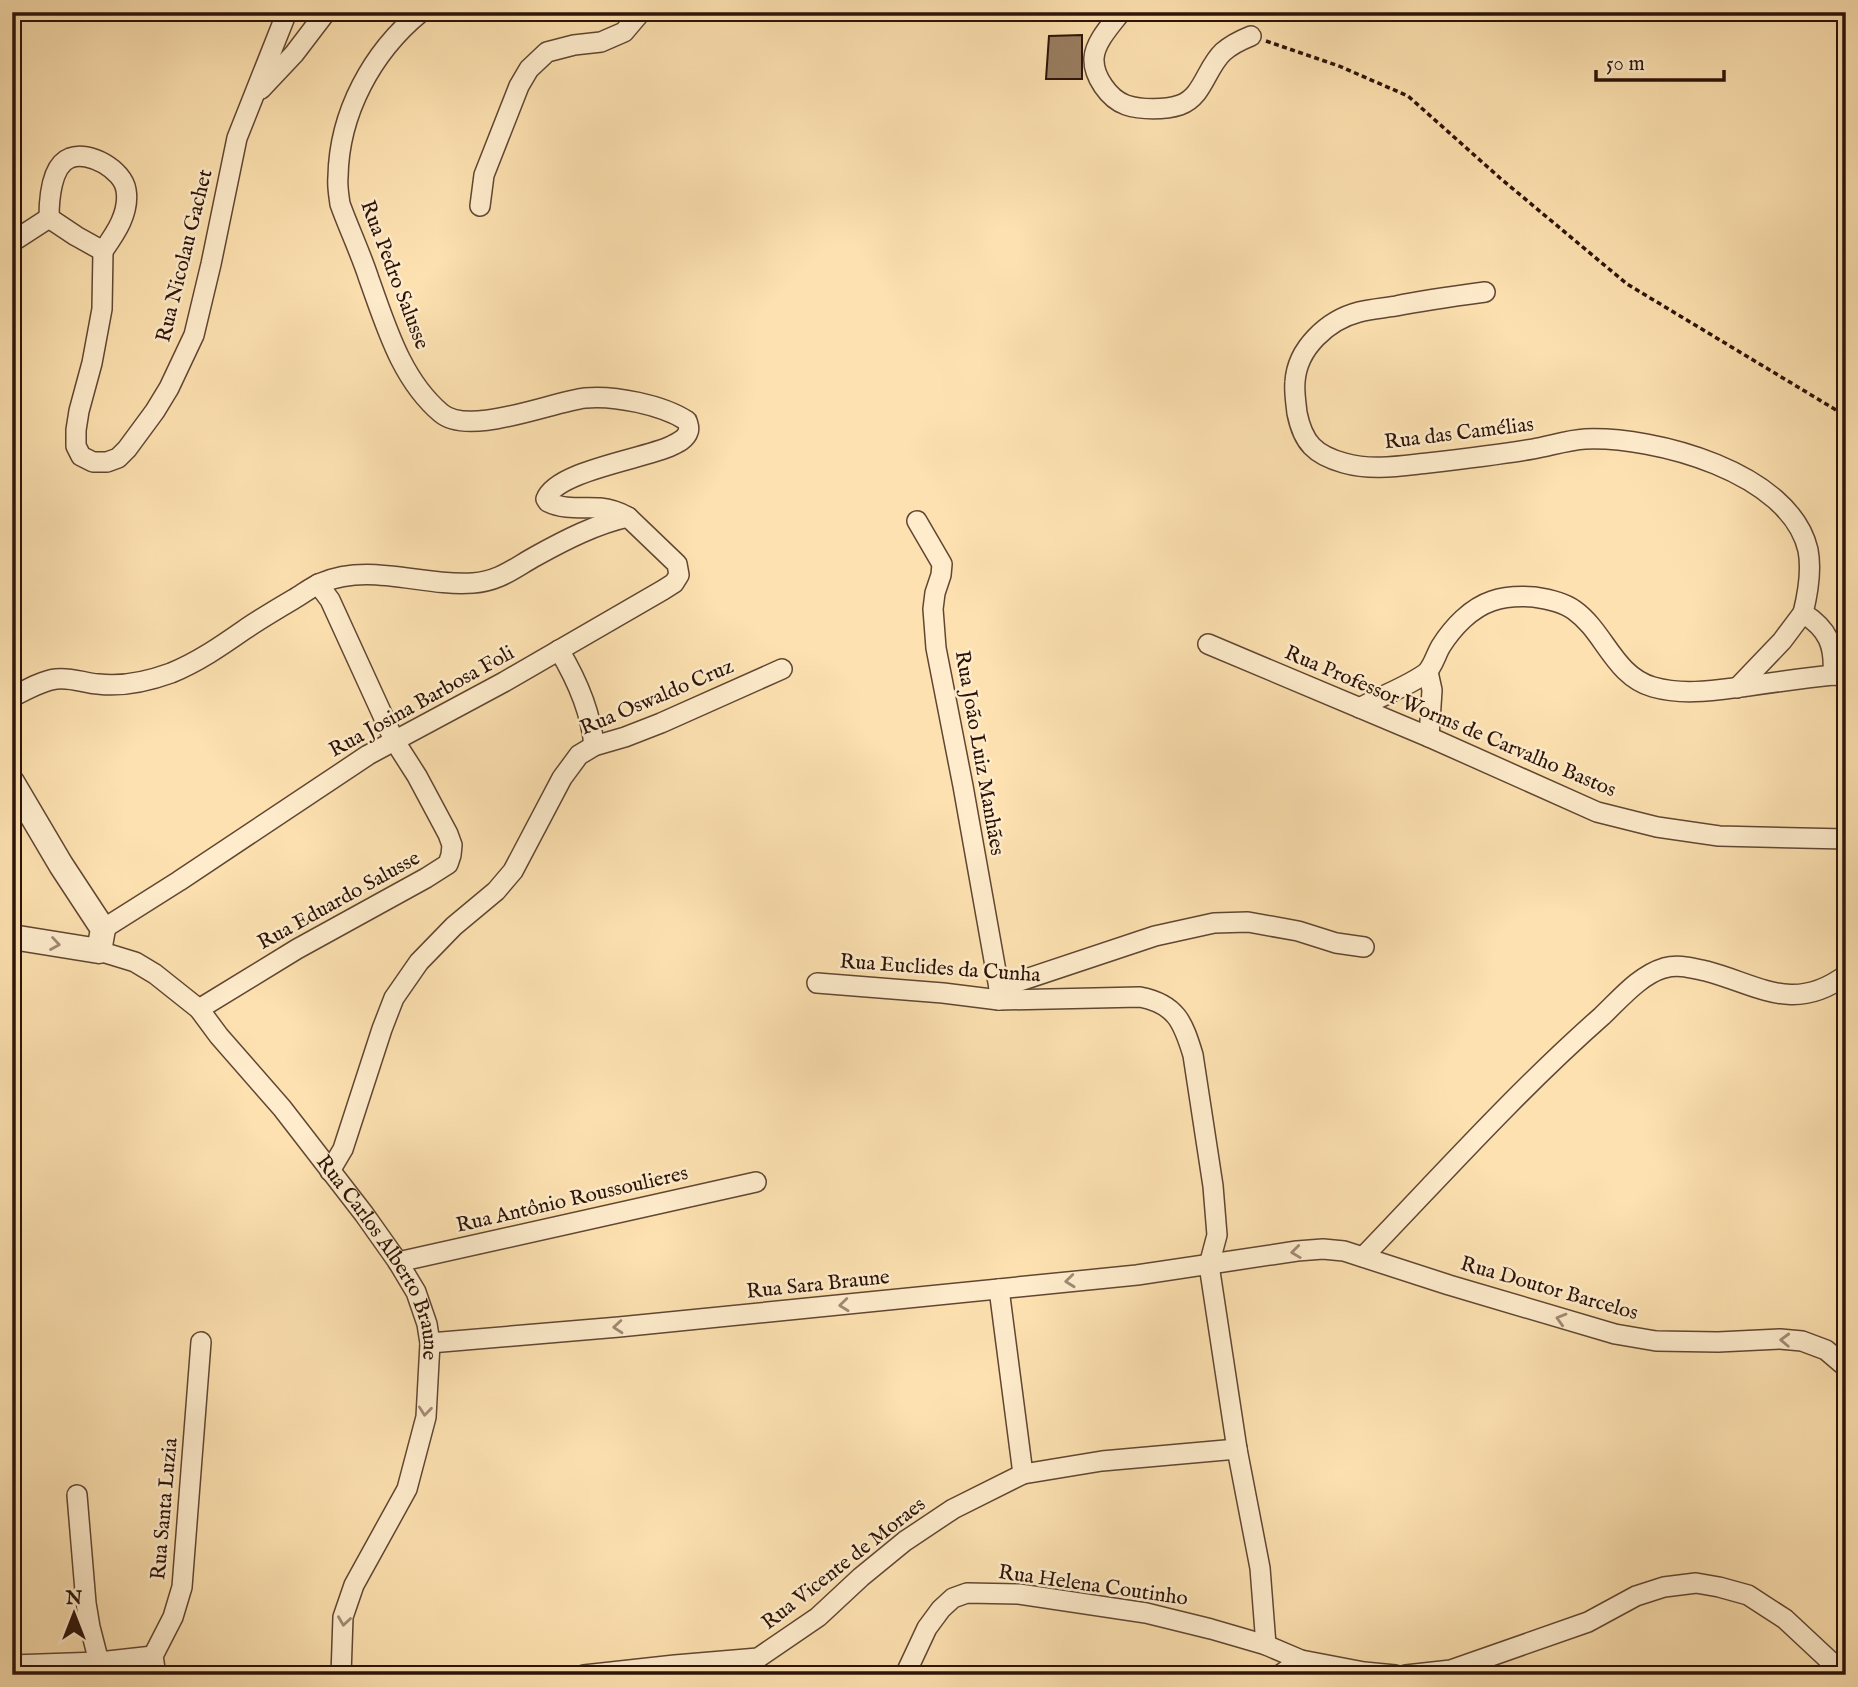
<svg xmlns="http://www.w3.org/2000/svg" width="1858" height="1687" font-family="'IM FELL English',serif">
<rect width="100%" height="100%" fill="#fde1b0"/>
<filter id="stains"><feTurbulence type="fractalNoise" baseFrequency=".00286" numOctaves="4"/><feColorMatrix values="0 0 0 0 .2 0 0 0 0 .09 0 0 0 0 .02 0 0 0 .5 -.17"/></filter>
<radialGradient id="worn" r=".72"><stop offset=".6" stop-color="#630" stop-opacity="0"/><stop offset="1" stop-color="#630" stop-opacity=".3"/></radialGradient>
<!-- building -->
<path fill="#997e60" stroke="#2c1309" stroke-width="2" d="M1082,35V79H1046L1049,36Z"/>
<g fill="none" stroke-linecap="round" stroke-linejoin="round">
<!-- minor casing -->
<g stroke="#604633" stroke-width="22">
<g id="minor">
<path d="M1121,12C1111,25 1095,42 1094,58C1093,76 1109,99 1126,105C1141,110 1165,110 1180,105C1203,97 1206,68 1223,52C1231,45 1241,40 1251,36"/>
<path d="M261,89L294,54L326,12"/>
<path d="M480,206L484,175L519,86L529,69L547,52L574,45L601,42L624,32L641,12"/>
<path d="M49,218C49,201 51,165 70,158C89,150 123,170 126,190C130,213 115,234 103,251"/>
<path d="M49,218L76,236L103,251"/>
<path d="M12,242L49,218"/>
<path d="M103,251L102,309L92,363L79,411L76,430V446L81,456L93,462H107L118,458L127,449L155,411L169,388L194,335L211,264L237,138L287,12"/>
<path d="M1485,292C1455,296 1425,300 1396,306C1384,308 1371,309 1359,312C1328,320 1297,348 1295,382C1294,392 1296,403 1297,413C1303,443 1315,455 1344,463C1372,471 1400,466 1428,463C1463,459 1498,455 1533,449C1550,446 1568,440 1585,439C1654,436 1790,472 1808,550C1812,571 1808,593 1803,613C1828,629 1835,645 1833,675"/>
<path d="M917,521L942,564L941,575L935,593L933,609L936,648L963,786L999,988V1000"/>
<path d="M1208,644L1429,737L1597,812L1657,827L1719,836L1846,839"/>
<path d="M559,650C577,680 591,711 594,746"/>
<path d="M1428,672L1432,690L1429,737"/>
<path d="M1737,688L1782,641L1803,613"/>
<path d="M12,697C26,690 41,681 56,679C71,677 84,683 98,684C122,687 149,681 171,673C198,662 221,646 244,630C260,619 277,609 294,599C303,594 311,587 321,583C370,562 423,587 473,583C500,581 514,568 536,556C565,540 596,524 628,517"/>
<path d="M1360,708C1380,696 1407,687 1426,673C1433,667 1436,654 1441,646C1453,627 1471,608 1492,601C1506,596 1520,596 1534,597C1548,599 1563,602 1574,610C1605,632 1614,676 1653,687C1685,696 1716,690 1748,686C1776,682 1804,678 1833,675L1844,676"/>
<path d="M103,929L179,881L368,755L504,682L663,590L674,583L679,575L677,564L628,517C619,512 610,509 600,508C583,507 564,510 548,502L546,499C556,471 643,459 671,446C677,443 686,439 688,432C690,428 688,425 687,421C663,405 614,395 585,398C551,402 469,437 441,413C401,379 386,326 369,279C361,254 349,229 340,204C339,196 337,186 338,177C339,113 372,52 421,12"/>
<path id="s1" d="M99,951L135,962L155,974L199,1009L219,1036L282,1108L364,1214L398,1262L416,1292L427,1324L430,1343L426,1417L407,1489L354,1585L343,1617L341,1675"/>
<path d="M817,983L943,993L999,1000L1140,997C1176,1004 1183,1022 1193,1055L1213,1186L1217,1235L1209,1265L1237,1449L1260,1568L1266,1645"/>
<path d="M999,988L1155,936L1214,923L1248,922L1298,931L1336,943L1364,947"/>
<path d="M199,1009L297,949L426,878L448,864L451,855L452,845L448,834L417,776L394,740L330,600L318,584"/>
<path d="M330,1171L343,1149L382,1029L394,998L419,962L454,926L496,891L513,871L562,778L579,755L594,746L625,737L661,723L782,669"/>
<path d="M1363,1257C1441,1176 1517,1091 1602,1016C1620,999 1640,975 1664,968C1679,964 1691,968 1706,971C1759,985 1793,1014 1846,975"/>
<path d="M398,1262L756,1182"/>
<path d="M430,1343L619,1327L1137,1275L1297,1251L1323,1249L1344,1251L1449,1285L1615,1334L1656,1341L1718,1342L1780,1339L1802,1341L1826,1350L1846,1367"/>
<path d="M1023,1474L1102,1461L1237,1449"/>
<path d="M77,1495L86,1603L90,1627L99,1662"/>
<path d="M12,1665L99,1662L153,1656"/>
<path d="M156,1675L153,1656L173,1617L182,1587L201,1342"/>
<path d="M584,1675L675,1665L758,1658L818,1617L861,1577L905,1541L953,1509L1023,1474L999,1289"/>
<path d="M905,1675L927,1628L941,1609L953,1598L967,1593L1019,1594L1146,1613L1211,1629L1266,1645L1301,1660L1364,1672L1395,1675"/>
<path d="M1280,1675L1301,1660"/>
<path d="M1406,1675L1451,1670L1588,1622L1636,1596L1664,1587L1696,1583L1719,1587L1748,1595L1785,1619L1845,1675"/>
</g>
</g>
<!-- tertiary casing -->
<g stroke="#604633" stroke-width="27">
<path id="tertiary" d="M12,782L61,865L103,929L99,951L12,937"/>
</g>
<!-- path -->
<path stroke="#2c1309" stroke-width="3.5" stroke-dasharray="5 3.5" stroke-linecap="butt" d="M1266,41L1339,66L1408,96L1500,178L1627,284L1846,416"/>
<!-- minor -->
<use href="#minor" stroke="#feeccc" stroke-width="19"/>
<!-- tertiary -->
<use href="#tertiary" stroke="#feeccc" stroke-width="24"/>
</g>
<!-- one-way arrows -->
<defs><path id="oneway-chevron" d="M-2-3.5L2.5 0L-2 3.5" fill="none" stroke-width="1.6" stroke-linecap="round" stroke-linejoin="round" transform="scale(1.75)"/></defs>
<g stroke="#a08a74">
<use href="#oneway-chevron" transform="translate(55 944) rotate(9)"/>
<use href="#oneway-chevron" transform="translate(1296 1252) rotate(173)"/>
<use href="#oneway-chevron" transform="translate(1070 1281) rotate(174)"/>
<use href="#oneway-chevron" transform="translate(844 1305) rotate(174)"/>
<use href="#oneway-chevron" transform="translate(1561 1319) rotate(-164)"/>
<use href="#oneway-chevron" transform="translate(618 1327) rotate(175)"/>
<use href="#oneway-chevron" transform="translate(1785 1340) rotate(-178)"/>
<use href="#oneway-chevron" transform="translate(425 1411) rotate(96)"/>
<use href="#oneway-chevron" transform="translate(344 1621) rotate(98)"/>
</g>
<g text-anchor="middle" dominant-baseline="central" stroke-width="5" stroke-linejoin="round" paint-order="stroke">
<!-- street labels -->
<g font-size="21" fill="#2c1309" stroke="#feeccc">
<text transform="translate(185 256) rotate(-76)">Rua Nicolau Gachet</text>
<text transform="translate(394 275) rotate(69)">Rua Pedro Salusse</text>
<text transform="translate(1459 434) rotate(-7)">Rua das Camélias</text>
<text transform="translate(657 698) rotate(-23)">Rua Oswaldo Cruz</text>
<text transform="translate(422 702) rotate(-29)">Rua Josina Barbosa Foli</text>
<text transform="translate(1450 722) rotate(23)">Rua Professor Worms de Carvalho Bastos</text>
<text transform="translate(979 753) rotate(80)">Rua João Luiz Manhães</text>
<text transform="translate(339 901) rotate(-29)">Rua Eduardo Salusse</text>
<text transform="translate(940 969) rotate(4)">Rua Euclides da Cunha</text>
<text transform="translate(572 1200) rotate(-13)">Rua Antônio Roussoulieres</text>
<text stroke="none"><textPath href="#s1" startOffset="427">Rua Carlos Alberto Braune</textPath></text>
<text transform="translate(818 1285) rotate(-6)">Rua Sara Braune</text>
<text transform="translate(1549 1289) rotate(16)">Rua Doutor Barcelos</text>
<text transform="translate(165 1509) rotate(-85)">Rua Santa Luzia</text>
<text transform="translate(844 1564) rotate(-38)">Rua Vicente de Moraes</text>
<text transform="translate(1093 1586) rotate(8)">Rua Helena Coutinho</text>
</g>
</g>
<!-- margin -->
<rect width="1858" height="1687" fill="none" stroke="#fde1b0" stroke-width="42"/>
<rect x="14" y="14" width="1830" height="1659" fill="none" stroke="#2c1309" stroke-width="3.5"/>
<rect x="21" y="21" width="1816" height="1645" fill="none" stroke="#2c1309" stroke-width="2"/>
<!-- north arrow -->
<g transform="translate(74 1614)" stroke="#feeccc" stroke-width="5" paint-order="stroke">
<path d="M0-5L12 26L0 18L-12 26Z" fill="#2c1309"/>
<text y="-10" font-size="19" font-weight="bold" text-anchor="middle" fill="#2c1309">N</text>
</g>
<!-- scale -->
<path d="M1596 70v10h128v-10" fill="none" stroke="#2c1309" stroke-width="3.5"/>
<text x="1606" y="70" font-size="21" fill="#2c1309" stroke="#feeccc" stroke-width="5" paint-order="stroke">50 m</text>
<rect width="100%" height="100%" filter="url(#stains)"/>
<rect width="100%" height="100%" fill="url(#worn)"/>
</svg>
